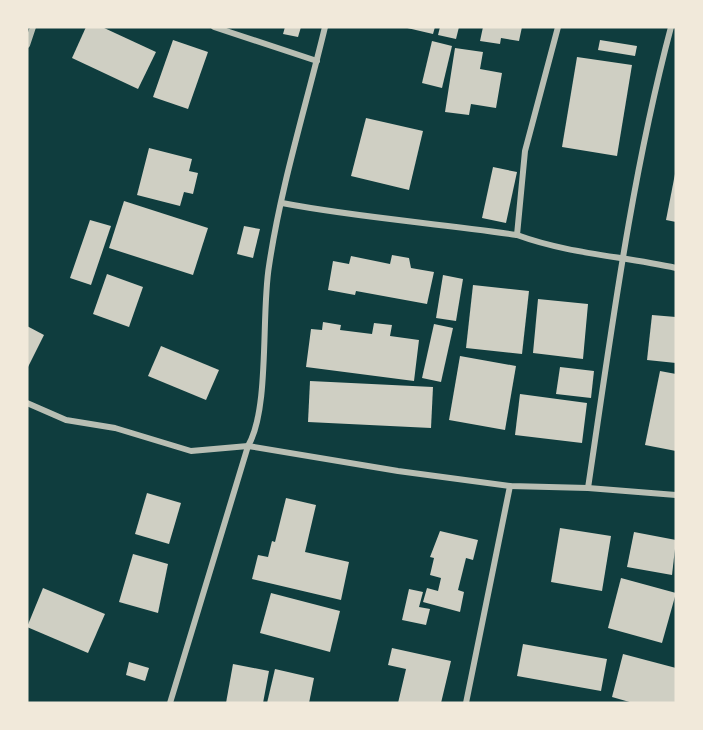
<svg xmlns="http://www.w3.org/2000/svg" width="703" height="730" font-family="'Zilla Slab',serif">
<rect width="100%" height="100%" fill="#0f3d3e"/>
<!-- building -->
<g fill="#cfcfc3">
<path d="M86,27H102L156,52L138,89L72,58Z"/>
<path d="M285,27H301L298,37L283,34Z"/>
<path d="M403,27H435L433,34Z"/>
<path d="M440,27H459L456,39L438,35Z"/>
<path d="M483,27H522L519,41L501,38L500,44L480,41Z"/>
<path d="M173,40L208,52L188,109L153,97Z"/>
<path d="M600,40L637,46L635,56L598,50Z"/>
<path d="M432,41L452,46L442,88L422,83Z"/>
<path d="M455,48L483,52L480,69L502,73L496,108L471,104L469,115L445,112Z"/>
<path d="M577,57L632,65L617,156L562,147Z"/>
<path d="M366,118L423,131L409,190L351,176Z"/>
<path d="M149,148L192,159L189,171L198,173L193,194L184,192L180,206L137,195Z"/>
<path d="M493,167L517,172L506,223L482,218Z"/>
<path d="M675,174H676V222L666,220Z"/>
<path d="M124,201L208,228L193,275L109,248Z"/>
<path d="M90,220L111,226L91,285L70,278Z"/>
<path d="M244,226L260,229L253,258L237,254Z"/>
<path d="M392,255L409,258L411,268L434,272L427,304L356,291L355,295L328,290L333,261L349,264L351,256L390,264Z"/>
<path d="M107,274L143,287L129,327L93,314Z"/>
<path d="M443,275L463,279L456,321L436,318Z"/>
<path d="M473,285L529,291L522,354L466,348Z"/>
<path d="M538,299L588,304L583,359L533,353Z"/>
<path d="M652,315L676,317V363L647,360Z"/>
<path d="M323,322L341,325L340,330L372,334L374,323L392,325L390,336L419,340L414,381L306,367L311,329L322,330Z"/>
<path d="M434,324L453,328L441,382L422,378Z"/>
<path d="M27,326L44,335L27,369Z"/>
<path d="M161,346L219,370L206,400L148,376Z"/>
<path d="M460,356L516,366L505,430L449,420Z"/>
<path d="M560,367L594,371L591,398L556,394Z"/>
<path d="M660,371L676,374V451L645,445Z"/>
<path d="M310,381L433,387L431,428L308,422Z"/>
<path d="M520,394L587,403L582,443L515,435Z"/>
<path d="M147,493L181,503L169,544L135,534Z"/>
<path d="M286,498L316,505L305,552L349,562L341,600L252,579L258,555L268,557L272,541L275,542Z"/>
<path d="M560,528L611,536L602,591L551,582Z"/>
<path d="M440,531L478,540L473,560L466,558L458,590L464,592L460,612L423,602L427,588L438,591L441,578L430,575L434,558L430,557Z"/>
<path d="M634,532L676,540L672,575L627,567Z"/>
<path d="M133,554L168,564L158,613L119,602Z"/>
<path d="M621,578L676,593L662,643L608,628Z"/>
<path d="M43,588L105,614L88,653L27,627Z"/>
<path d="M409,589L423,592L419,607L430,609L426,625L402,620Z"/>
<path d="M271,593L340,611L330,652L260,633Z"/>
<path d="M523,644L607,659L601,691L517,676Z"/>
<path d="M392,648L451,661L441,703H398L406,669L388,665Z"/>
<path d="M623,654L676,668V703H633L612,697Z"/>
<path d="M129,662L149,668L145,681L126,675Z"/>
<path d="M233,664L269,671L263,703H226Z"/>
<path d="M275,669L314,678L309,703H267Z"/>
</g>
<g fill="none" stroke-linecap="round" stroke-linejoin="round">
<!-- minor -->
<g stroke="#b8beb3" stroke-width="6">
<path d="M214,27L317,61"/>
<path d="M558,27L525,151L517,235C569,254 622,256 676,268"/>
<path d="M27,45L33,27"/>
<path d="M282,203C360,218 438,223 517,235"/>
<path d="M27,403L66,420L115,428L191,451L248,446L398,471L510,486L588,488L676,495"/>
<path d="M588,488C611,334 631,178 671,27"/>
<path d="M170,703L248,446C270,409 261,314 269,266C281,185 306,106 325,27"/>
<path d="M466,703L510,486"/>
</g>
</g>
<!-- border -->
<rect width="703" height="730" fill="none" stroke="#f1e9da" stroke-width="57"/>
</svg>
